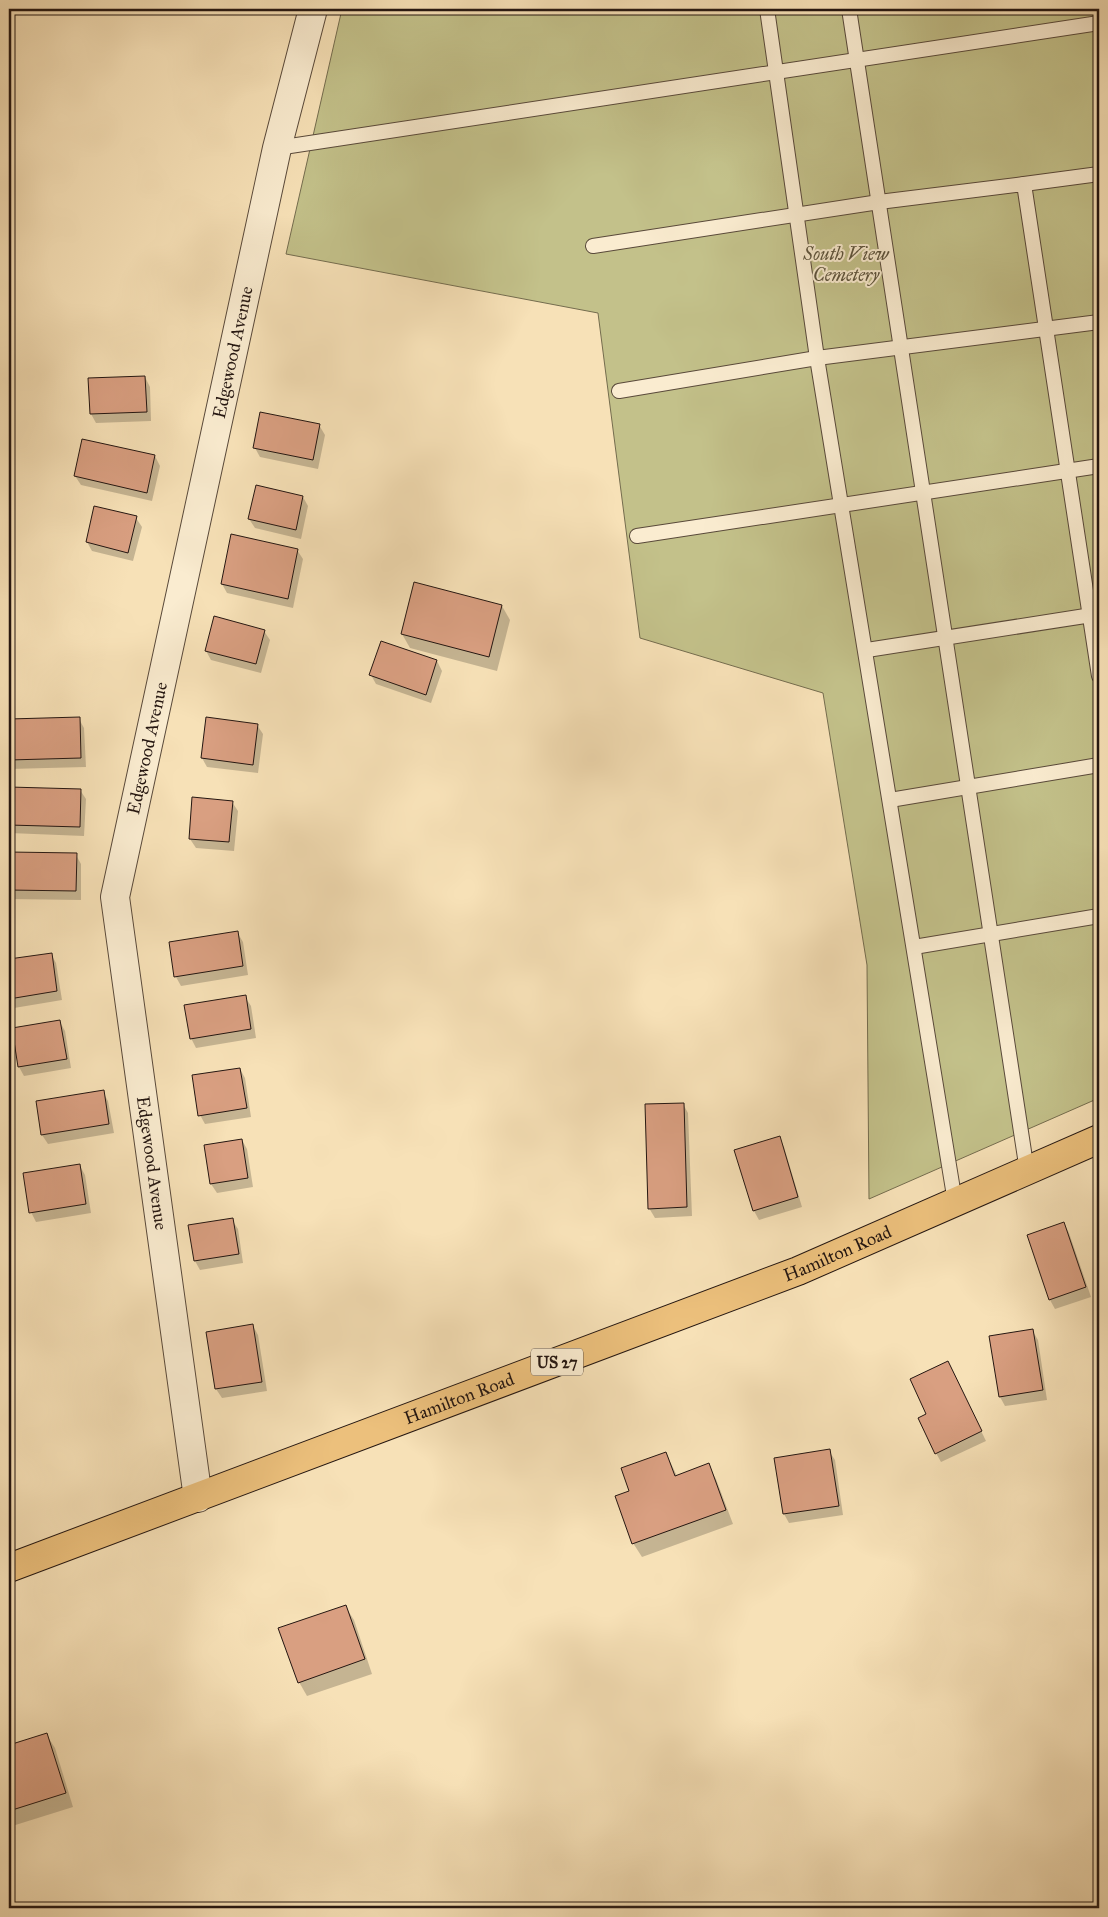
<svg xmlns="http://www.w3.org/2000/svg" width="1108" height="1917" font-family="'IM FELL Great Primer',serif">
<rect width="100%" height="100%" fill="#f7e1b7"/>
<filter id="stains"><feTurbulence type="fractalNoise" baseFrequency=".004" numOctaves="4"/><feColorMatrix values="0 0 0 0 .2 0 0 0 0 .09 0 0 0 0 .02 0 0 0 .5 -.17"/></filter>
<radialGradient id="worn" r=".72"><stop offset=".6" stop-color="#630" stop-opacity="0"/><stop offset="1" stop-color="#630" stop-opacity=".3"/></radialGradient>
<!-- green -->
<path fill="#c3c18a" stroke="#746c4e" d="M342,9H1099V1098L869,1199L867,965L823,693L640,638L598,313L286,254Z"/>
<!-- shadow -->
<g fill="#0003">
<path d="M145,377L150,387L151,421L96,423L91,414L89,379Z"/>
<path d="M319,425L325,435L318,469L260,457L255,448Z"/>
<path d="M155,456L160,466L152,501L81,485L75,476Z"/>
<path d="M303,497L308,506L301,539L255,528L249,519Z"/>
<path d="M136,518L142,527L133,561L92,551L87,542Z"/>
<path d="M297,550L303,559L293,608L227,593L222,584Z"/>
<path d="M502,606L510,620L497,671L410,648L402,634Z"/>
<path d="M264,631L270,640L261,673L211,660L206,651Z"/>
<path d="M437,661L442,671L431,703L376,684L371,675Z"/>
<path d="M79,719L84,728L86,767L9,769V720Z"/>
<path d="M257,725L263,734L258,773L207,767L202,758Z"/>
<path d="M9,788L80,790L86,799L84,836L9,833Z"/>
<path d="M232,802L238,811L234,851L196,848L190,839Z"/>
<path d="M9,854L76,855L81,864V900L9,899Z"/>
<path d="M237,932L243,942L248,975L181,986L176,977Z"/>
<path d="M51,954L56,963L62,1000L14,1008L9,998V960Z"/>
<path d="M245,997L251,1006L256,1038L196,1048L191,1038Z"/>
<path d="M60,1022L65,1031L71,1068L24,1076L19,1067Z"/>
<path d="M240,1069L245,1078L251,1117L205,1124L200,1115Z"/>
<path d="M103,1092L108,1101L114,1133L48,1144L42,1135Z"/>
<path d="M683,1104L688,1113L692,1216L655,1218L649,1208Z"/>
<path d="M779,1137L784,1147L802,1207L759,1220L754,1211Z"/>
<path d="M242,1140L247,1149L253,1187L217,1193L211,1184Z"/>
<path d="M80,1166L85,1175L91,1213L36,1222L31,1212Z"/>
<path d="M232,1220L238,1229L243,1263L200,1270L195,1261L190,1226Z"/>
<path d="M1064,1223L1069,1233L1091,1297L1055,1309L1050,1300Z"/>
<path d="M253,1326L258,1335L267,1391L222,1398L216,1389L208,1333Z"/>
<path d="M1032,1330L1038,1340L1047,1400L1005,1406L1000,1397L990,1337Z"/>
<path d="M952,1372L986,1441L941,1462L936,1453L928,1414Z"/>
<path d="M829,1451L835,1460L843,1515L789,1523L784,1514L775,1459Z"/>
<path d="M666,1453L677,1476L708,1465L716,1479L733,1524L642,1557L633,1543L631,1492Z"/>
<path d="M345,1606L354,1620L372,1674L307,1696L299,1682Z"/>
<path d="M46,1734L55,1748L73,1807L9,1827V1746Z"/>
</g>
<!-- building -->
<g fill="#d99f81" stroke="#241611">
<path d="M145,376L147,412L90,414L88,378Z"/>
<path d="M260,412L320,424L313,460L253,448Z"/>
<path d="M82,439L155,455L147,493L74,476Z"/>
<path d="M256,485L303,496L296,530L248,519Z"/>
<path d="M94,506L137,516L128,553L86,542Z"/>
<path d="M231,534L298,549L288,599L221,584Z"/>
<path d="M414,582L502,605L489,657L401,634Z"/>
<path d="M214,616L265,630L256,664L205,651Z"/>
<path d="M381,641L437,660L426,695L369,675Z"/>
<path d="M80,717L81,758L9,760V719Z"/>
<path d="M206,717L258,724L253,765L201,758Z"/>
<path d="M9,787L81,789L80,827L9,825Z"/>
<path d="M192,797L233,801L229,842L189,839Z"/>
<path d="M9,852L77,853L76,891L9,890Z"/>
<path d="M238,931L243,966L174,977L169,942Z"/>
<path d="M52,953L57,991L9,999V959Z"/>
<path d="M246,995L251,1029L190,1039L184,1005Z"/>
<path d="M60,1020L67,1059L18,1067L12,1028Z"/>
<path d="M240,1068L247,1108L198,1116L192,1075Z"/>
<path d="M104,1090L109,1124L41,1135L36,1101Z"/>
<path d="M684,1103L687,1207L648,1209L645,1104Z"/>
<path d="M780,1136L798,1197L753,1211L734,1150Z"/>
<path d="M242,1139L248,1178L210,1184L204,1145Z"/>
<path d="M80,1164L86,1204L29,1213L23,1173Z"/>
<path d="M233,1218L239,1254L194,1261L188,1225Z"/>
<path d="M1064,1222L1086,1287L1049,1300L1027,1235Z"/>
<path d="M253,1324L262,1382L215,1389L206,1332Z"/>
<path d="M1033,1329L1043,1390L999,1397L989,1336Z"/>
<path d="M948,1361L982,1431L935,1454L918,1418L926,1414L910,1379Z"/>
<path d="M830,1449L839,1506L783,1514L774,1458Z"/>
<path d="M666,1452L675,1476L709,1463L726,1510L632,1544L615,1496L629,1491L621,1468Z"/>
<path d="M346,1605L365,1659L298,1683L278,1628Z"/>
<path d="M47,1733L66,1793L9,1811V1745Z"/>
</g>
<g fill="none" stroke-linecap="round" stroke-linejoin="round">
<!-- service casing -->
<g stroke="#59493a" stroke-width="16">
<g id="service">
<path d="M767,9L817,358L955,1202"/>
<path d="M849,9L1027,1171"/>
<path d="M277,148L1099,23"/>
<path d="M1024,184L1099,174"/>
<path d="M593,246L879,202L1024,184L1099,676"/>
<path d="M619,391L817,358L1099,322"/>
<path d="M637,536L1099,466"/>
<path d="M867,650L1098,614"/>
<path d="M890,800L1099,765"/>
<path d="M914,947L1099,916"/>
</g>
</g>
<!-- minor casing -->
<g stroke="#59493a" stroke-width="30">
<g id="minor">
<path id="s1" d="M198,1498L115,897L277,148L313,9"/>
</g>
</g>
<!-- trunk casing -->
<g stroke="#241611" stroke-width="30">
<g id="trunk">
<path id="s2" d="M9,1568L798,1271L1099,1139"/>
</g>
</g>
<!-- service -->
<use href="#service" stroke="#faecd0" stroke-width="14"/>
<!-- minor -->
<use href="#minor" stroke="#faecd0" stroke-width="28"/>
<!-- trunk -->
<use href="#trunk" stroke="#ecc07c" stroke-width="28"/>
</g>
<g text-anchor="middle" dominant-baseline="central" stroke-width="4" stroke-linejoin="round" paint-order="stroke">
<!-- shield labels -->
<rect fill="#faecd0" stroke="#64564a" stroke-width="1" x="531" y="1348.5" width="52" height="27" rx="4"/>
<g font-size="16" font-weight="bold" fill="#241611">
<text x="557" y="1362">US 27</text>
</g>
<!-- park labels -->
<g font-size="18" font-style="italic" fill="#5c523b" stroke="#faecd0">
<text x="846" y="254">South View<tspan x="846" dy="21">Cemetery</tspan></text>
</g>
<!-- street labels -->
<g font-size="18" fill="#241611" stroke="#faecd0">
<text stroke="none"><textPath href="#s1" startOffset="1164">Edgewood Avenue</textPath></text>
<text stroke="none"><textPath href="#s1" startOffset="759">Edgewood Avenue</textPath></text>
<text transform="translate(152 1163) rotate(82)">Edgewood Avenue</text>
<text stroke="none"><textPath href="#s2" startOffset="886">Hamilton Road</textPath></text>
<text stroke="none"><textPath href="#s2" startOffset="481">Hamilton Road</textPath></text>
</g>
</g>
<!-- margin -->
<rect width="1108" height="1917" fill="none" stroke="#f7e1b7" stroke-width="30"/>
<rect x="10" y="10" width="1088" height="1897" fill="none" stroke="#241611" stroke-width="2.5"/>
<rect x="15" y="15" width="1078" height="1887" fill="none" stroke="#241611"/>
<rect width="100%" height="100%" filter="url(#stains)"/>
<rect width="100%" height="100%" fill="url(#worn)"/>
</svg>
